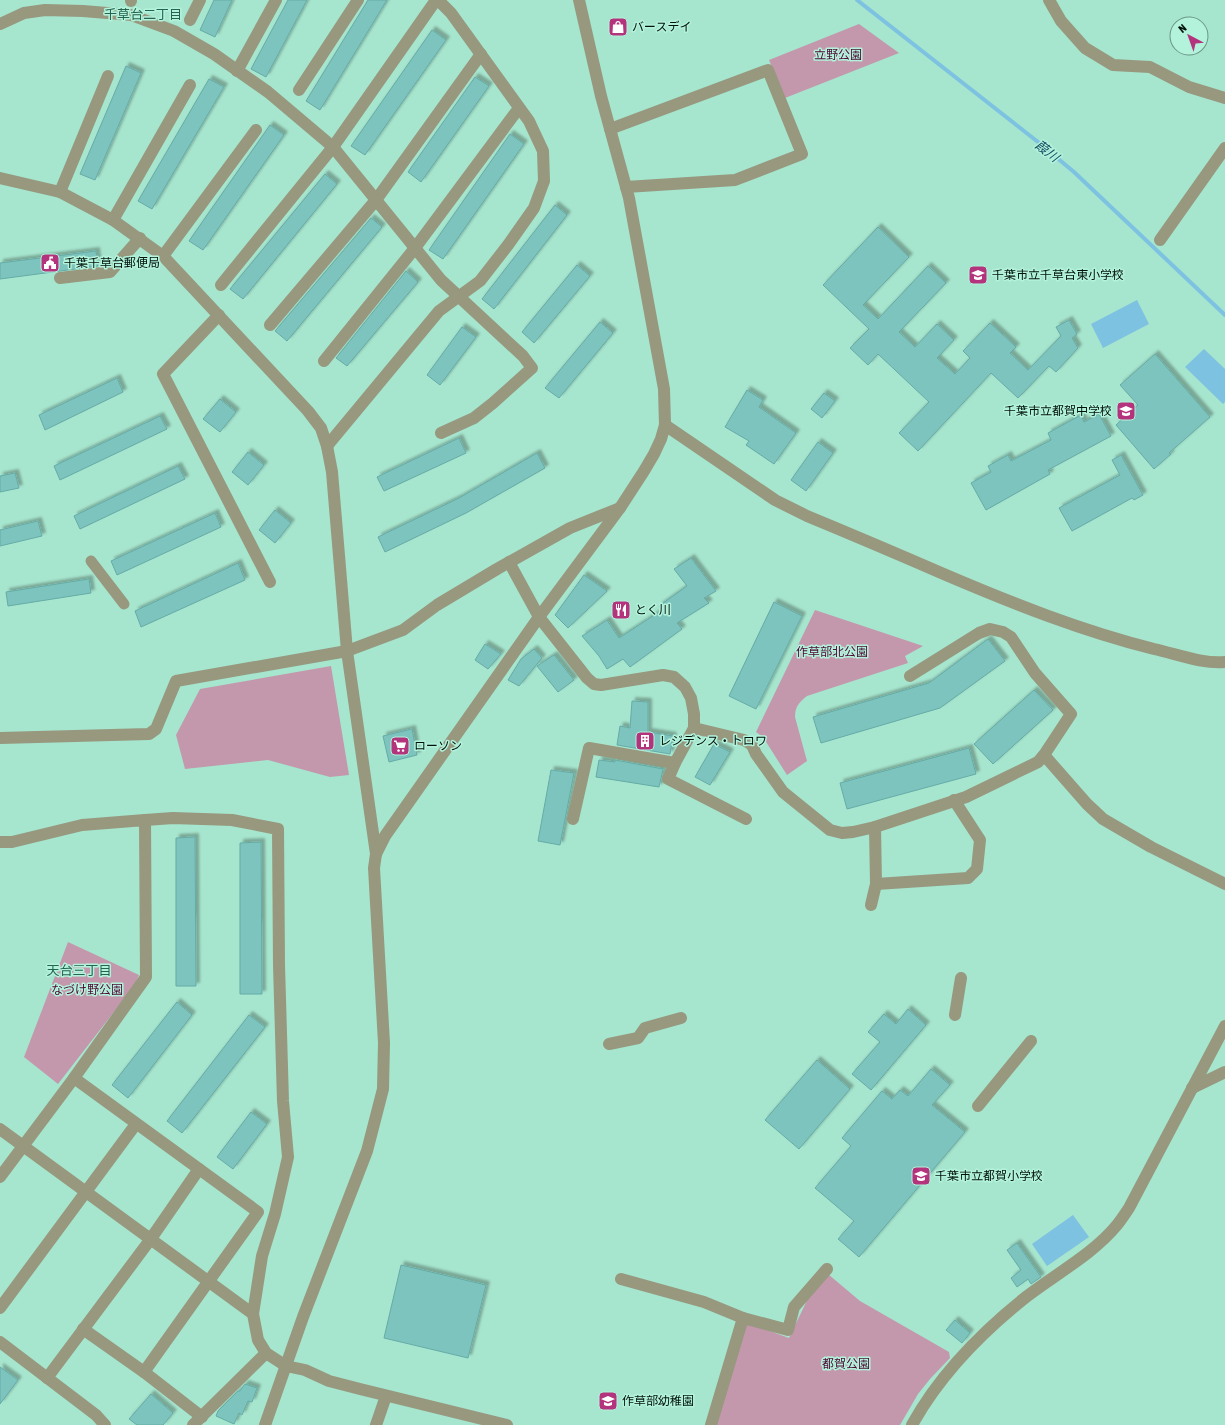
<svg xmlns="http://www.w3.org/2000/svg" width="1225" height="1425" font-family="'Asap Condensed','Noto Sans JP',sans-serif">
<defs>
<filter id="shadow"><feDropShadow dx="3.5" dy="-3.5" stdDeviation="1" flood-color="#0004"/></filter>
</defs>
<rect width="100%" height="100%" fill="#a6e5ce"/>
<!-- green -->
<g fill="#c498ac">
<path d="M859,24L899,53L785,98L769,60Z"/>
<path d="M815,610L923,646L905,656L908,663L807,696C799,702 795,707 795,717L807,761L787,775L763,737L756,732Z"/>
<path d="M331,666L349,775L330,777L268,760L185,769L176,735L200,689Z"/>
<path d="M68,942L139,975L134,986L58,1084L24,1057Z"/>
<path d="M822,1269L860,1301L949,1352L950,1358L930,1379L918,1394L900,1425H716L747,1323L789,1338Z"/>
</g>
<!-- water -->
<g fill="#7ec2e2">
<path d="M1137,300L1149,324L1103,348L1091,324Z"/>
<path d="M1204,349L1225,369V402L1223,404L1185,367Z"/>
<path d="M1073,1215L1089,1237L1047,1266L1032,1244Z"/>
</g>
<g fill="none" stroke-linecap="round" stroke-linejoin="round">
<!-- stream -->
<path stroke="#7ec2e2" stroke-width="4" d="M857,0L1038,142L1074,172L1225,315"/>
</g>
<!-- building -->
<g fill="#7ec4be" stroke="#65aba6" filter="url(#shadow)">
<path d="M214,0H232L215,37L200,30Z"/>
<path d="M288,0H307L266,77L251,69Z"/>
<path d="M368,0H387L320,110L306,101Z"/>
<path d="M432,30L446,40L365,155L351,146Z"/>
<path d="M126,66L141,73L95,180L80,174Z"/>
<path d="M475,77L489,86L421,182L408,172Z"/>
<path d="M209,79L224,87L152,209L138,201Z"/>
<path d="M270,125L284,135L203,250L189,241Z"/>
<path d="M510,134L524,144L443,259L429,250Z"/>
<path d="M325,174L337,184L243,299L230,289Z"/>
<path d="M555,205L567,215L494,309L482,299Z"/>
<path d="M371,218L382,227L287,341L275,331Z"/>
<path d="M878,227L909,257L863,305L878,319L928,266L946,283L899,332L915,347L937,324L954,340L937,358L955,374L970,358L963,351L990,323L1016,347L1010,353L1028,370L1061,336L1056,327L1069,320L1077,334L1072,338L1078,348L1056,372L1049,366L1018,398L991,373L918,451L899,433L929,402L878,354L868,365L850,348L869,329L823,285Z"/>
<path d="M96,251L98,266L0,279V263Z"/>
<path d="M577,265L590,276L534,343L522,332Z"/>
<path d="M406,271L418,282L347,366L336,358Z"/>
<path d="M600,322L613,333L559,398L545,388Z"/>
<path d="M462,327L476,337L440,385L427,375Z"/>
<path d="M1155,354L1210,417L1169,453L1171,454L1154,469L1116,425L1138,405L1120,385Z"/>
<path d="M117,378L123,392L45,430L39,415Z"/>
<path d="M747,390L763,400L759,407L796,433L774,464L746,445L749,441L725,427Z"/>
<path d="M824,393L835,401L822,418L811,409Z"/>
<path d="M220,399L236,412L220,432L203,419Z"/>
<path d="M1099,414L1111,436L1048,470L1050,474L986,510L971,483L991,472L988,466L1008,455L1011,461L1051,440L1048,433L1081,415L1084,422Z"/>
<path d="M160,416L167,429L60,480L54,466Z"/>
<path d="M459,438L466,453L384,491L377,477Z"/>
<path d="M818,442L833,453L806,491L791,480Z"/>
<path d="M248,452L264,465L248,485L232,472Z"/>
<path d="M537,453L545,468L466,513L385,552L378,537L459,498Z"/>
<path d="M1121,455L1143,495L1134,500L1132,498L1072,531L1059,508L1120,475L1112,460Z"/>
<path d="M178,466L185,479L80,529L74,516Z"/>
<path d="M15,473L19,488L0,492V476Z"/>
<path d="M275,510L291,523L275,543L259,530Z"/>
<path d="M215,513L221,527L117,575L111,561Z"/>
<path d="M38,521L42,536L0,546V530Z"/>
<path d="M691,558L716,591L704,598L709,603L677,623L682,629L630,667L623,659L607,669L599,656L582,636L607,620L619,638L662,610L659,606L687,586L674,569Z"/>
<path d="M238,563L245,580L141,627L135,611Z"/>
<path d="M584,575L607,591L568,628L555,615Z"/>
<path d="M89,579L91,593L8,606L6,592Z"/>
<path d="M774,602L802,616L756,709L729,696Z"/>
<path d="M988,639L1005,661L940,708L821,743L813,717L929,683Z"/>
<path d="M485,644L501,654L488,669L475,660Z"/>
<path d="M534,649L542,658L519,686L508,680L521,659Z"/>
<path d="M554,655L574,680L558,692L537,666Z"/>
<path d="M1034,690L1053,710L993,764L974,744Z"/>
<path d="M632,701L648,702V732L673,736L670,754L617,745L620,726L630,728Z"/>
<path d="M412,729L417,755L389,762L383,736Z"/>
<path d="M714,744L730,752L710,785L695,777Z"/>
<path d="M969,748L976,774L847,809L840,783Z"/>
<path d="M599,760L615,762V760L663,769L659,787L596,777Z"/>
<path d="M551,770L574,773L560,845L538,841Z"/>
<path d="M195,837L196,986H176V838Z"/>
<path d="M261,842L262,994H240V843Z"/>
<path d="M177,1002L192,1015L128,1098L112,1085Z"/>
<path d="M908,1009L926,1025L871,1090L852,1074L880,1042L868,1032L884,1014L896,1024Z"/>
<path d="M249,1015L265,1027L182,1133L167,1121Z"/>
<path d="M817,1060L850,1089L799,1149L765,1120Z"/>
<path d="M931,1069L950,1085L932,1105L965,1132L859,1257L838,1239L854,1221L815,1188L851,1146L842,1138L882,1091L892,1099L900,1090L908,1096Z"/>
<path d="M251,1112L267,1124L233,1169L217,1157Z"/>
<path d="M1017,1243L1041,1277L1031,1284L1028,1279L1017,1287L1011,1278L1021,1270L1007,1250Z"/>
<path d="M401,1265L486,1285L468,1358L384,1338Z"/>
<path d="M955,1320L970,1333L962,1343L946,1330Z"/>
<path d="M0,1367L18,1380L0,1404Z"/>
<path d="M245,1384L257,1388L252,1402L248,1401L242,1415L239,1413L234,1424L216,1416L218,1411L238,1391H240Z"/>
<path d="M151,1394L173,1413L163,1425H137L129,1419Z"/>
</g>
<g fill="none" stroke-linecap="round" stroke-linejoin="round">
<!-- pedestrian -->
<path stroke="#97987e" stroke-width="11" d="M91,561L124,604"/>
<!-- minor -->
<g stroke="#97987e" stroke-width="12">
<path d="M1049,0L1061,21L1085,48L1113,65L1150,67L1189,87L1225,98"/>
<path d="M131,1V0"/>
<path d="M190,20L200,0"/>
<path d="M0,24L24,13L45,10L83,11L131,15L174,31L214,54L268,92L333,147L441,280L523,356L532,368L493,403L474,418L441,433"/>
<path d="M237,71L276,0"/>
<path d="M299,90L358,0"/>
<path d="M610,129L768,70L802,154L735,180L626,187"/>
<path d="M60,192L108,76"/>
<path d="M113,220L190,85"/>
<path d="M1160,240L1225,148"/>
<path d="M163,256L256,130"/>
<path d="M60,278L110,272L140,238"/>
<path d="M221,285L333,147L436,0"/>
<path d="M219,315L163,374L270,582"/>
<path d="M270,325L376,200L481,54"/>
<path d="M324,361L415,248L519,108"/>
<path d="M665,425L775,500L807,516C853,535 900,555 946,575C1014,604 1082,631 1154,649C1177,654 1202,664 1225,662"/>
<path d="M327,446L439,311L480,281L508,245L534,208L544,181L543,151L529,121L451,13L438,0"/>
<path d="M509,562L539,617L587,678L594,684L601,685L663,675L674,677L685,687L691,698L694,714V728L675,763L668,779L746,819"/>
<path d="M694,728L744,740L752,745L756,754L783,792L830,830L842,833L853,832L875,827L966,797L1038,762L1044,755L1071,714L1035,673L1011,637L1003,632L990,629L979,633L910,676"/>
<path d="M0,738L149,734L156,729L176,681L347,651L403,630L437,605L497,569L570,528L620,508"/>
<path d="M1044,755L1087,804L1103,819L1151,847L1225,884"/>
<path d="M573,819L589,748L675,763"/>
<path d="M145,820L173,818L232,820L278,829L279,965L283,1101L288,1157L275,1214L262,1256L253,1314"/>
<path d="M0,842H12L82,825L145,820L146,977L74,1078L258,1212L144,1372"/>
<path d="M876,884L968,878L977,869L980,840L954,800"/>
<path d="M871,905L876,884L875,827"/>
<path d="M955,1015L961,978"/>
<path d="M609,1044L638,1038L645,1028L681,1018"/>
<path d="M1192,1088L1225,1072"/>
<path d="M978,1106L1031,1041"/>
<path d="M621,1279L704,1302L743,1318L788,1330L794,1307L827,1269"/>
<path d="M0,1308L136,1124"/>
<path d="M83,1329L144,1372L202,1417"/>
<path d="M0,1342L96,1415L105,1425"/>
<path d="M286,1366L305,1370L329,1381L360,1389L507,1425"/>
<path d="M47,1378L150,1240L199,1169"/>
<path d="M193,1425L266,1353"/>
<path d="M376,1425L386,1396"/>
<path d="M711,1425L743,1318"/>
</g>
<!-- tertiary -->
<g stroke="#97987e" stroke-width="12">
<path d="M0,178L60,192L113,220L163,256L308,411L321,428L327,446L332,472L347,651L376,854L374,868L384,1043L383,1089L367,1151L303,1317L265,1425"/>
<path d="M376,854L385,836L539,617L620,508L644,471L654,454L661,439L665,425L664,389L629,198L601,96L579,0"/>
<path d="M0,1129L253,1314L258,1340L266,1353L286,1366"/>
<path d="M0,1177L74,1078"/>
<path d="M912,1425C939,1376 982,1332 1026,1297C1057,1273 1092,1255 1117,1225C1121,1220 1125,1214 1129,1208L1225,1026"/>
</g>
</g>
<!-- icons -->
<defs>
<g id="shop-square" transform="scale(1)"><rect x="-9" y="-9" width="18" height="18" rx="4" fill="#b4337d" stroke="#b3f2db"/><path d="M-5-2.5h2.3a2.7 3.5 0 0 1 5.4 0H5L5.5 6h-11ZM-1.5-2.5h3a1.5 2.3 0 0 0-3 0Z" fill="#fff"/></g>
<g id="civic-square" transform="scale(1)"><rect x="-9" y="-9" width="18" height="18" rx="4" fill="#b4337d" stroke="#b3f2db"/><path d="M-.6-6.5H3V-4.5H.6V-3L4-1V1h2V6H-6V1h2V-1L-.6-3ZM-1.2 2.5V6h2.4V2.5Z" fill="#fff"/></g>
<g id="school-square" transform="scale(1)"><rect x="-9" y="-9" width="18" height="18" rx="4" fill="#b4337d" stroke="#b3f2db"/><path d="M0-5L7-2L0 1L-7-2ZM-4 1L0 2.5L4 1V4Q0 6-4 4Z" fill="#fff"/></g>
<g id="restaurant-square" transform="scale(1)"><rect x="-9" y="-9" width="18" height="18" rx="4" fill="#b4337d" stroke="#b3f2db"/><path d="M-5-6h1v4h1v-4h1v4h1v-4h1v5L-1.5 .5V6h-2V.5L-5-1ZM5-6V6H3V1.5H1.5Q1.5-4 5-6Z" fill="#fff"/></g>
<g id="building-square" transform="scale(1)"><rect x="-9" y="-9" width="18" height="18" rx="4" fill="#b4337d" stroke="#b3f2db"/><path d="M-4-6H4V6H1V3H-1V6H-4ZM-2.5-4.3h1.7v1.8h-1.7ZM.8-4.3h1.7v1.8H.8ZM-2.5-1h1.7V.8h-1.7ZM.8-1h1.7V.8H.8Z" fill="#fff"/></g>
<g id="supermarket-square" transform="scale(1)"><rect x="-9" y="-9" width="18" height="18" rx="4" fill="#b4337d" stroke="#b3f2db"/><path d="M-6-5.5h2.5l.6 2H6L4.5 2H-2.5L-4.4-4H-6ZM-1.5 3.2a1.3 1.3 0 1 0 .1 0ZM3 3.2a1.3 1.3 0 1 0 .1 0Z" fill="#fff"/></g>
</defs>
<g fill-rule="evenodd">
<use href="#shop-square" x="618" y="27"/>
<use href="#civic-square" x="50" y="263"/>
<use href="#school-square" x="978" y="275"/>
<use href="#school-square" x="1126" y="411"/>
<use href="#restaurant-square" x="621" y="610"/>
<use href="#building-square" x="645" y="741"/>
<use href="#supermarket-square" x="400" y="746"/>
<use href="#school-square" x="921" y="1176"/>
<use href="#school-square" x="608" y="1401"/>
</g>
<g text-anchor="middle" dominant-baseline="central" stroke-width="3" stroke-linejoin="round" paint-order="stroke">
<!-- poi labels -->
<g font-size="12" fill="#00120b" stroke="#b3f2db" text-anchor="start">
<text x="632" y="27">バースデイ</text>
<text x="64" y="263">千葉千草台郵便局</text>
<text x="992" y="275">千葉市立千草台東小学校</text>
<text x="1112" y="411" text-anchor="end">千葉市立都賀中学校</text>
<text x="635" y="610">とく川</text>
<text x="659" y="741">レジデンス・トロワ</text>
<text x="414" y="746">ローソン</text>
<text x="935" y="1176">千葉市立都賀小学校</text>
<text x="622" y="1401">作草部幼稚園</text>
</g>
<!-- park labels -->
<g font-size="12" fill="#4f0633" stroke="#b3f2db">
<text x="838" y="55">立野公園</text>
<text x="832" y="652">作草部北公園</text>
<text x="87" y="990">なづけ野公園</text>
<text x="846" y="1364">都賀公園</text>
</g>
<!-- neighbourhood labels -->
<g font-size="13" fill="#266350" stroke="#b3f2db">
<text x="143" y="14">千草台二丁目</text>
<text x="79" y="970">天台三丁目</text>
</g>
<!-- water labels -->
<g font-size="13" font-style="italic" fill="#10495f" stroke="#b3f2db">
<text transform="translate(1047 151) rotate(38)">葭川</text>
</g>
</g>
<!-- north arrow -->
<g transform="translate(1189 36) rotate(319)"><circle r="19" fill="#b3f2db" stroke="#6b9888"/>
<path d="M0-3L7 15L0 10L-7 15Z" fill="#b4337d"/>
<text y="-6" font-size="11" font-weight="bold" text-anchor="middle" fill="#00120b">N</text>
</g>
</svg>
